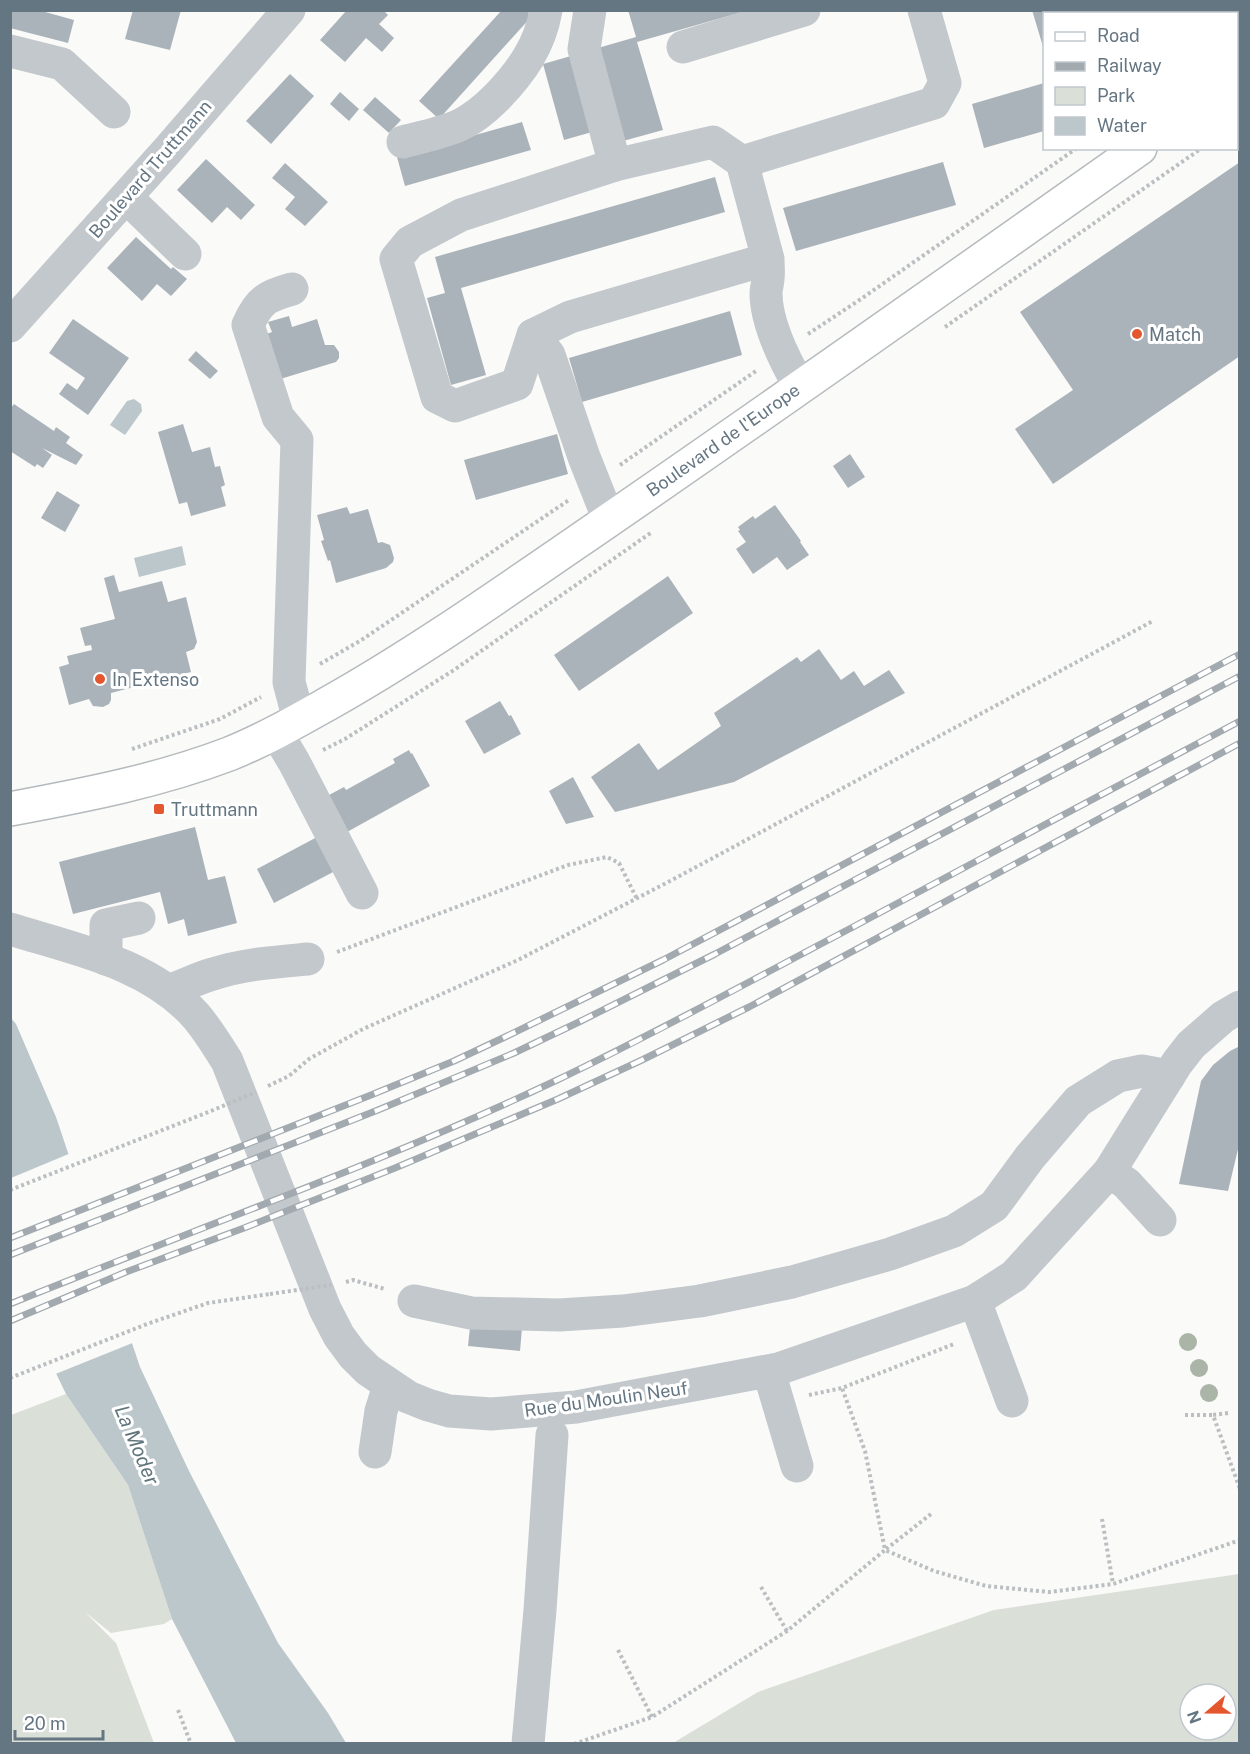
<svg xmlns="http://www.w3.org/2000/svg" width="1250" height="1754" font-family="'Public Sans',sans-serif">
<rect width="100%" height="100%" fill="#fafaf8"/>
<!-- green -->
<g fill="#dadfd7" fill-rule="evenodd">
<path d="M1177,11L1178,13L1106,14L1105,11Z"/>
<path d="M66,1394L128,1485L172,1619L164,1624L111,1633L85,1612L116,1643L154,1743L11,1744V1415Z"/>
<path d="M1239,1574V1743H673L758,1692L994,1610ZM1190,1694H1226V1730H1190Z"/>
</g>
<!-- water -->
<g fill="#bbc7cb">
<path d="M134,399L141,404L142,411L125,435L110,425L127,401Z"/>
<path d="M182,546L186,565L139,577L134,558Z"/>
<path d="M11,1018L16,1024L56,1117L140,1367L189,1471L278,1643L328,1713L346,1743H236L172,1619L128,1485L66,1394L11,1280Z"/>
</g>
<!-- pier -->
<path fill="#fafaf8" d="M71,1153L135,1342L53,1375L10,1287L11,1178Z"/>
<!-- building -->
<g fill="#aab3b9">
<path d="M10,10H38L74,20L68,43L10,28Z"/>
<path d="M133,10H181L170,50L125,39Z"/>
<path d="M347,10H383L388,15L379,24L394,38L382,52L366,38L345,62L320,40Z"/>
<path d="M502,10H526L532,16L439,119L419,101Z"/>
<path d="M628,10L746,11L637,42L663,130L623,141L598,48L636,37Z"/>
<path d="M1032,10H1079L1080,14H1044V50Z"/>
<path d="M571,56L592,132L564,140L543,64Z"/>
<path d="M290,74L314,96L271,144L246,121Z"/>
<path d="M1044,83V131L984,148L972,104Z"/>
<path d="M340,92L359,109L349,121L330,104Z"/>
<path d="M375,97L401,120L389,133L363,110Z"/>
<path d="M522,122L531,150L405,186L397,157Z"/>
<path d="M206,159L255,205L241,220L227,207L212,223L177,190Z"/>
<path d="M943,162L956,205L796,251L783,208Z"/>
<path d="M1240,162V356L1053,484L1015,429L1073,390L1020,312Z"/>
<path d="M285,163L328,202L305,226L285,209L295,197L272,178Z"/>
<path d="M715,177L725,212L461,288L486,375L451,385L427,298L445,293L435,257Z"/>
<path d="M136,237L171,269L173,267L187,279L171,296L157,284L142,301L107,268Z"/>
<path d="M730,311L742,355L582,402L569,358Z"/>
<path d="M289,316L292,327L317,319L325,345H334L339,352V358L336,362L277,380L264,335L272,332L268,322Z"/>
<path d="M73,319L129,358L88,415L59,394L67,383L77,390L85,378L49,353Z"/>
<path d="M196,351L218,371L210,379L188,360Z"/>
<path d="M14,404L54,431L56,427L70,437L66,443L83,455L76,465L42,448L52,455L43,468L37,464L35,467L10,451V409Z"/>
<path d="M183,424L192,452L210,447L215,467L220,466L225,485L221,487L226,506L191,516L187,502L179,504L158,432Z"/>
<path d="M557,434L568,474L476,500L464,460Z"/>
<path d="M850,454L865,477L848,488L833,466Z"/>
<path d="M57,491L80,505L65,532L41,518Z"/>
<path d="M775,505L801,541L800,542L809,555L787,570L777,557L753,574L736,549L746,542L738,531L740,530L738,527L753,516L755,519Z"/>
<path d="M347,507L350,514L368,509L378,543L382,542L390,545L394,558L393,562L386,568L336,583L330,560L328,561L321,541L324,540L317,515Z"/>
<path d="M114,575L119,592L162,581L168,602L186,597L197,642L194,649L186,652L191,672L111,693V700L109,704L103,707L93,706L89,699L69,705L59,667L69,664L67,656L92,650L91,645L85,646L80,628L115,619L104,578Z"/>
<path d="M668,576L693,613L579,691L554,655Z"/>
<path d="M819,649L841,680L854,671L864,686L889,670L905,693L734,782L615,812L591,777L639,743L658,770L721,726L714,713L797,657L801,662Z"/>
<path d="M500,701L509,716L511,715L521,734L484,754L465,721Z"/>
<path d="M409,750L411,754L412,753L430,786L347,832L329,795L344,787L346,790L395,763L393,759Z"/>
<path d="M573,777L594,817L566,824L549,791Z"/>
<path d="M195,827L208,880L225,876L237,923L188,936L184,919L168,924L160,892L73,914L59,862Z"/>
<path d="M319,836L337,870L274,903L257,869Z"/>
<path d="M1240,1046V1141L1228,1191L1179,1184L1201,1081L1213,1065L1230,1051Z"/>
<path d="M470,1327L522,1328L520,1351L468,1346Z"/>
</g>
<g fill="none" stroke-linecap="round" stroke-linejoin="round">
<!-- major casing -->
<g stroke="#b5babe" stroke-width="36">
<g id="major">
<path d="M1236,80L1240,78"/>
<path d="M10,809C85,795 158,781 229,754C264,740 297,721 329,703C414,655 494,599 574,544C764,414 951,281 1140,148"/>
</g>
</g>
<!-- path -->
<g stroke="#bbbfc2" stroke-width="4" stroke-dasharray="3 3" stroke-linecap="butt">
<path d="M1088,10V14"/>
<path d="M1183,10L1185,14"/>
<path d="M1191,10L1193,14"/>
<path d="M1236,124L1240,122"/>
<path d="M945,327L1202,148"/>
<path d="M808,334L861,299L1077,148"/>
<path d="M620,465L756,371"/>
<path d="M320,664L360,641L569,500"/>
<path d="M132,749L220,719L261,697"/>
<path d="M323,750L345,739L454,670L652,532"/>
<path d="M337,952L568,865L607,857L619,863L637,899"/>
<path d="M268,1086L289,1076L309,1059L363,1029L518,960L672,880L1153,621"/>
<path d="M10,1190L211,1111"/>
<path d="M346,1282L353,1280L385,1289"/>
<path d="M10,1378L147,1324L208,1303L270,1294"/>
<path d="M809,1395L842,1388L954,1344"/>
<path d="M1228,1413L1213,1415L1240,1489"/>
<path d="M1185,1415H1213"/>
<path d="M931,1514L885,1550L934,1571L986,1586L1049,1592L1113,1584L1240,1540"/>
<path d="M1102,1519L1113,1584"/>
<path d="M761,1587L787,1631"/>
<path d="M618,1650L652,1717"/>
<path d="M178,1710L191,1744"/>
<path d="M574,1744L652,1717L787,1631L885,1550L865,1451L842,1388"/>
</g>
<!-- minor -->
<g stroke="#c3c8cc" stroke-width="33">
<path d="M590,10L584,49L615,165"/>
<path d="M683,47L804,10"/>
<path d="M10,51L62,64L114,112"/>
<path d="M403,142C422,137 442,133 460,125C475,118 486,108 497,97C521,72 540,46 546,10"/>
<path d="M742,162L934,103L945,83L924,10"/>
<path d="M126,197L185,254"/>
<path d="M768,259L570,317L533,335L517,384L455,406L437,397L396,259L410,242L461,215L615,165L713,142L742,162L768,259C768,266 769,272 768,279C768,283 766,288 766,293C766,324 785,361 800,387"/>
<path d="M292,289C267,296 259,300 248,325L278,417L297,440L289,682L299,720"/>
<path d="M10,326L167,151L289,10"/>
<path d="M533,335L549,355L584,457L609,520"/>
<path d="M276,732L294,762L362,893"/>
<path d="M10,929C74,949 149,963 196,1016C208,1030 217,1045 227,1061L325,1309L339,1336L353,1355L368,1370L408,1397L428,1405L449,1411L491,1414L576,1407L778,1369L975,1301L1014,1276L1109,1172L1177,1063L1191,1045L1223,1017L1240,1007"/>
<path d="M106,959V925L139,918"/>
<path d="M168,991C183,986 198,978 213,974C244,964 275,962 308,959"/>
<path d="M1109,1172L1126,1183L1160,1220"/>
<path d="M414,1301L471,1313L559,1315L623,1311L700,1301L792,1282L890,1254L954,1231L994,1206L1030,1157L1078,1101L1118,1076L1142,1071L1169,1076"/>
<path d="M975,1301L1012,1401"/>
<path d="M769,1372L797,1466"/>
<path d="M375,1452L381,1411L389,1386"/>
<path d="M528,1744L540,1610L552,1435"/>
</g>
<!-- major -->
<use href="#major" stroke="#fff" stroke-width="33"/>
<!-- rail casing -->
<g stroke="#a2aab0" stroke-width="7">
<g id="rail">
<path d="M10,1238L371,1095L454,1061L505,1037L663,960L1240,654"/>
<path d="M10,1255L378,1110L514,1053L579,1022L715,954L1240,676"/>
<path d="M10,1304C192,1230 378,1165 555,1081C656,1033 754,979 853,927C982,858 1110,790 1240,721"/>
<path d="M10,1321L126,1272L244,1228L395,1168L558,1099L642,1060L749,1007L1240,743"/>
</g>
</g>
<!-- rail -->
<use href="#rail" stroke="#fff" stroke-width="4.5" stroke-dasharray="14" stroke-linecap="butt"/>
<!-- path-bridge -->
<g stroke="#bbbfc2" stroke-width="4" stroke-dasharray="3 3" stroke-linecap="butt">
<path d="M211,1111L256,1092"/>
<path d="M270,1294L331,1285"/>
</g>
</g>
<!-- trees -->
<g fill="#aab4a7">
<circle cx="1188" cy="1342" r="9"/>
<circle cx="1199" cy="1368" r="9"/>
<circle cx="1209" cy="1393" r="9"/>
</g>
<!-- markers -->
<g fill="#e4572e" stroke="#fff" stroke-width="2">
<circle cx="1137" cy="334" r="6"/>
<circle cx="100" cy="679" r="6"/>
<rect x="153" y="803" width="12" height="12" rx="3"/>
</g>
<g text-anchor="middle" dominant-baseline="central" stroke-width="6" stroke-linejoin="round" paint-order="stroke">
<!-- street labels -->
<g font-size="18" fill="#657683" stroke="#fff">
<text transform="translate(150 169) rotate(-49)">Boulevard Truttmann</text>
<text transform="translate(723 440) rotate(-35)">Boulevard de l'Europe</text>
<text transform="translate(606 1399) rotate(-8)">Rue du Moulin Neuf</text>
</g>
<!-- poi labels -->
<g font-size="18" fill="#657683" stroke="#fff" text-anchor="start">
<text x="1149" y="334">Match</text>
<text x="112" y="679">In Extenso</text>
<text x="171" y="809">Truttmann</text>
</g>
<!-- water labels -->
<g font-size="20" font-style="italic" fill="#60757c" stroke="#fff">
<text transform="translate(137 1445) rotate(67)">La Moder</text>
</g>
</g>
<!-- border -->
<rect width="1250" height="1754" fill="none" stroke="#657683" stroke-width="24"/>
<!-- legend -->
<rect x="1043" y="12" width="195" height="138" fill="#ffffff" stroke="#c1c8cd" stroke-width="1.5"/>
<rect x="1055" y="32" width="30" height="9" fill="#ffffff" stroke="#c1c8cd" stroke-width="1.5"/>
<text x="1097" y="42" font-size="18" fill="#657683">Road</text>
<rect x="1055" y="62" width="30" height="9" fill="#a2aab0" stroke="#c1c8cd" stroke-width="1.5"/>
<text x="1097" y="72" font-size="18" fill="#657683">Railway</text>
<rect x="1055" y="87" width="30" height="18" fill="#dadfd7" stroke="#c1c8cd" stroke-width="1.5"/>
<text x="1097" y="102" font-size="18" fill="#657683">Park</text>
<rect x="1055" y="117" width="30" height="18" fill="#bbc7cb" stroke="#c1c8cd" stroke-width="1.5"/>
<text x="1097" y="132" font-size="18" fill="#657683">Water</text>
<!-- north arrow -->
<g transform="translate(1208 1712) rotate(250)"><circle r="28" fill="#ffffff" stroke="#c1c8cd" stroke-width="1.5"/>
<path d="M0-4.5L10 22L0 15L-10 22Z" fill="#e4572e"/>
<text y="-9" font-size="16" font-weight="bold" text-anchor="middle" fill="#657683">N</text>
</g>
<!-- scale -->
<path d="M15 1730v9h88v-9" fill="none" stroke="#657683" stroke-width="3"/>
<text x="24" y="1730" font-size="18" fill="#657683" stroke="#ffffff" stroke-width="4.5" paint-order="stroke">20 m</text>
</svg>
